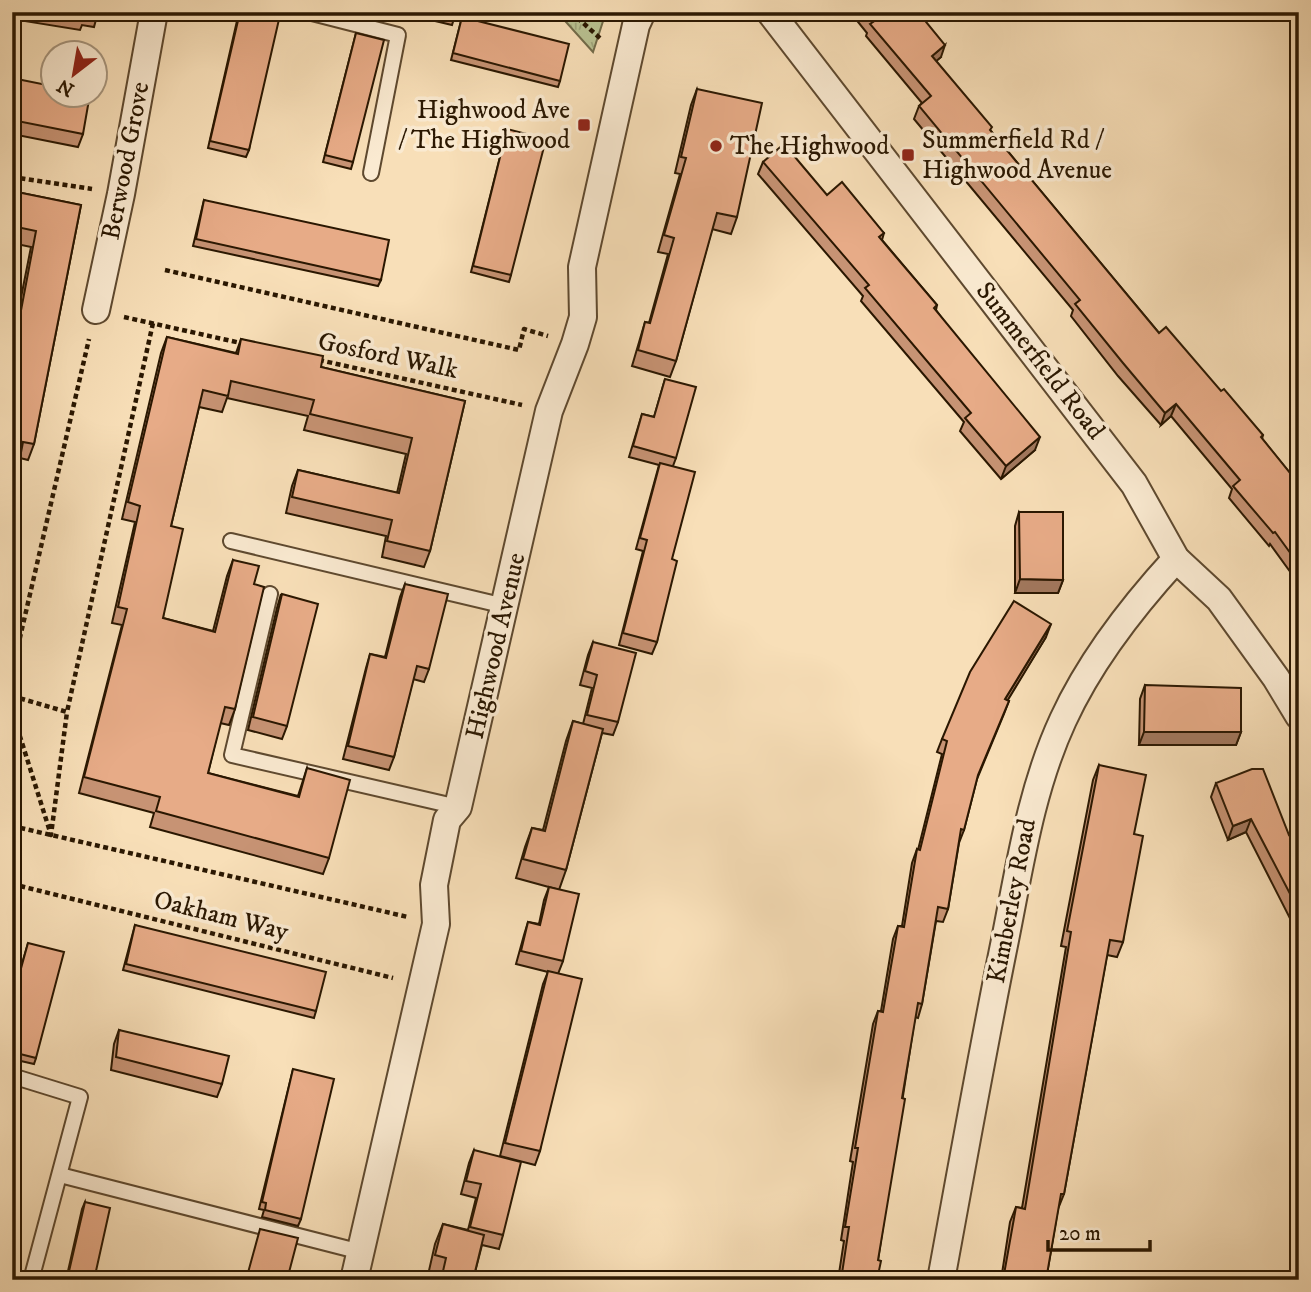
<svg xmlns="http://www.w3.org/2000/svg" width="1311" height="1292" font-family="'IM FELL DW Pica',serif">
<defs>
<pattern id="grass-tufts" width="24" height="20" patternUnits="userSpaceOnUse" patternTransform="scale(1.75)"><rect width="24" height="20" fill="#b9c292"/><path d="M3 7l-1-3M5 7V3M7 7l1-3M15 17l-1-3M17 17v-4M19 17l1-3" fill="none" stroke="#9fa67c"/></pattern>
</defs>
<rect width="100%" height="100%" fill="#f8dfb8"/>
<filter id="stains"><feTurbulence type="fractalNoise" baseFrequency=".00286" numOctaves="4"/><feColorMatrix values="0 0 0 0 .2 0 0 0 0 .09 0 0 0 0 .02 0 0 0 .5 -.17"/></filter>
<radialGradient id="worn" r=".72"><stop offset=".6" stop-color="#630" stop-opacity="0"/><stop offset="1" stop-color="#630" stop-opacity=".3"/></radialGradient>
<!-- grass -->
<path fill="url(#grass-tufts)" stroke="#726c4a" stroke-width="2" d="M557,12H606L593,52Z"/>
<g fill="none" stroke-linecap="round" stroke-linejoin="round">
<!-- lane casing -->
<g stroke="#5e492f" stroke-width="18">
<g id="lane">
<path d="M308,12L398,35L371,173"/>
<path d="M231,541L505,606"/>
<path d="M270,594L232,755L458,807"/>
<path d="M12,1076L80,1097L31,1280"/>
<path d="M60,1175L361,1252"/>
</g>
</g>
<!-- street casing -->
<g stroke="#5e492f" stroke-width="30">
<g id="street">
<path d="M770,12L1134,484L1176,559L1219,599L1276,678L1299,716"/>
<path d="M96,310L121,194L154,12"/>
<path d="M354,1280L436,924L434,885L447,820L458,807L549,411L575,344L583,317L582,267L636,25L642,12"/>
<path d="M941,1280C962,1166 982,1053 1005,940C1020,865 1031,789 1063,720C1090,661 1132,607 1176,559"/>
</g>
</g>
<!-- path -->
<g stroke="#2a1701" stroke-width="4.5" stroke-dasharray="5 3.5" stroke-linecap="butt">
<path d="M571,12L602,40"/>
<path d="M12,177L92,189"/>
<path d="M165,270L519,350L524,329L548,336"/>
<path d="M124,317L245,344"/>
<path d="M319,360L522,405"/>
<path d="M12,672L89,339"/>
<path d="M12,696L67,712L153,323"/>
<path d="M12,711L51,835L67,712"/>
<path d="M12,826L408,917"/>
<path d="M12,884L393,978"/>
</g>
<!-- lane -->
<use href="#lane" stroke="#faead1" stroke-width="14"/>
<!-- street -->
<use href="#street" stroke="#faead1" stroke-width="26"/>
</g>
<!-- wall -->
<g fill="#c79374" stroke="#2a1701" stroke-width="2">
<path d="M12,12H98L94,27L82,25L80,30L12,19Z"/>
<path d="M239,12H269L249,150L246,157L208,148Z"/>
<path d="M415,12H456L452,25L414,16Z"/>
<path d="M850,12H918L941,57L936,61L991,131L1159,333L1221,391L1263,435L1262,439L1299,484V584L1270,544L1269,546L1229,498L1232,489L1171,416L1161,425L1118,376L1071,316L1073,310L914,119L919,106L922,103L866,36L867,33Z"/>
<path d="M462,17L560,81L558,87L451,60Z"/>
<path d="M356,33L353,162L351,169L323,162Z"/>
<path d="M12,78L83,134L78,147L12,134Z"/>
<path d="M697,89L737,217L731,234L712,229L676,361L670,377L632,366L645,322L649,323L668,254L658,252L680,174L675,173L691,105Z"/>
<path d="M507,129L511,275L509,282L471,272Z"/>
<path d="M763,162L827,195L884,233L882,240L937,305L936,310L1035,450L1001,479L960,431L964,422L861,301L863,296L758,174Z"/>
<path d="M12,191L81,205L34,444L28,460L20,458L12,499V343L31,247L12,243Z"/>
<path d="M204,200L381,280L378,286L193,246Z"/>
<path d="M167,337L236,353L241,339L321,367L465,401L430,551L424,567L382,557L386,536L286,513L292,486L298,470L397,493L406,454L304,430L308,416L227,398L222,412L199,407L171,526L163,618L213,631L227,576L233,560L254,584L235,709L229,725L220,723L208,773L298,796L307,768L329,858L323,874L150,827L154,813L79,793L122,625L112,623L135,522L122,519L161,353Z"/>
<path d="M665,379L676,458L673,466L672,559L657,642L652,654L619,645L643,551L636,549L659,465L629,457L642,414L654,417Z"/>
<path d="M1019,512L1063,580L1058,593H1015V526Z"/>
<path d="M405,584L429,669L424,682L413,679L394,757L389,770L343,759L366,668L370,654L385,657L400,597Z"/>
<path d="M281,594L287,726L282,739L248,730L277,608Z"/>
<path d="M1046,637L1007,700L1009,701L1004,714L977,779L964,830L959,843L948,909L943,922L936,921L922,1004L918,1018L915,1017L878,1260L877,1280H838L844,1241L841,1240L853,1162L850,1161L873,1024L878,1011H881L893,939L898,926H902L912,863L917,849L918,850L942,754L937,752L942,739Z"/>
<path d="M593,642L618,722L613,735L602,733L566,870L559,890L563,961L558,974L540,1151L535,1165L500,1156L543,984L548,972L516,964L524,935L528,922L539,924L544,900L549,887L556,889L516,878L525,847L532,828L543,830L566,741L573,721L583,724L592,688L580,685L588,655Z"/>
<path d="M1145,685L1241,732L1236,745H1139L1140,699Z"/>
<path d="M1099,765L1134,834L1123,942L1117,957L1107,955L1064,1194L1058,1209L1046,1280H1001L1010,1222L1016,1207L1022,1208L1066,947L1061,946L1093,780Z"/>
<path d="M1216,783L1289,835L1299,830V936L1246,832L1228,840L1211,797Z"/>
<path d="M135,925L316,1011L314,1018L123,970Z"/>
<path d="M28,943L36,1058L34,1064L12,1059V998Z"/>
<path d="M119,1030L222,1084L217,1097L111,1070L114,1044Z"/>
<path d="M293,1069L301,1219L298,1226L262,1217L264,1210L259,1209Z"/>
<path d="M474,1150L503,1235L499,1249L482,1245L473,1280H438L439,1278L428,1275L435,1244L443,1224L468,1230L476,1198L461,1194L469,1163Z"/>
<path d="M85,1202L94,1280H66L82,1209Z"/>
</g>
<!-- shaded-wall -->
<g fill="#a2785e" stroke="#2a1701" stroke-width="2">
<path d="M945,45L941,57L927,69L932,56Z"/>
<path d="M1176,404L1171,416L1161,425L1165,413Z"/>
<path d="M1040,437L1035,450L1001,479L1006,466Z"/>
<path d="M1020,579L1063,580L1058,593H1015Z"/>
<path d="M1051,624L1046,637L1000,713L1005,699Z"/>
<path d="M1144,732H1241L1236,745H1139Z"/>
<path d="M1251,819L1246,832L1228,840L1233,826Z"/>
</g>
<!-- building -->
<g fill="#e7ab87" stroke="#2a1701" stroke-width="2">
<path d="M42,12H98L97,17L85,14L84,19Z"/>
<path d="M240,12H269L280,15L249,150L210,141Z"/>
<path d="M430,12H456L454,18Z"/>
<path d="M865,12H918L945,45L932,56L992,127L990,130L1159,333L1166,327L1221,391L1224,389L1263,435L1261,437L1299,484V565L1275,532L1273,533L1233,486L1240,480L1176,404L1165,413L1123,363L1075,304L1080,300L919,106L931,96L870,24L873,22Z"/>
<path d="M462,17L569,44L560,81L453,53Z"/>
<path d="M356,33L384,40L353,162L325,155Z"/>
<path d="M12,78L52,86V94H90L83,134L12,120Z"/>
<path d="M697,89L762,103L737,217L717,213L676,361L638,350L645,322L650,323L674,238L664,235L686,158L681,157Z"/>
<path d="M507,129L546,139L511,275L473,266Z"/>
<path d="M784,144L827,195L842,182L884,233L879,237L937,305L934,308L1040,437L1006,466L965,418L971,413L865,288L869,285L763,162Z"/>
<path d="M12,191L81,205L34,444L23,442L12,499V358L36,231L12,226Z"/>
<path d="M204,200L389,240L381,280L196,239Z"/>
<path d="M167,337L238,354L241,339L323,356L321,367L465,401L430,551L387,541L392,520L292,497L298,470L399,493L412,438L310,414L314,400L231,381L228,396L203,390L171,526L183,529L163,618L215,632L233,560L259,566L254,584L264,587L235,709L225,707L208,773L299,797L307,768L350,780L329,858L156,811L160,797L84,777L127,609L118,607L140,506L128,502Z"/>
<path d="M665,379L696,387L676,458L633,446L642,414L654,417Z"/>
<path d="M660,463L695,472L672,559L677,561L657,642L623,633L647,540L640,538Z"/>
<path d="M1019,512H1063V580L1020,579Z"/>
<path d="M405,584L448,594L429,669L417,666L394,757L348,746L370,654L386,658Z"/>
<path d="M282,594L318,604L287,726L253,717Z"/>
<path d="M1014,601L1051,624L1005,699L1009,701L978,775L964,830L961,829L948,909L938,907L922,1004L918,1003L902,1098L905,1099L878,1260L881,1261L877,1280H841L849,1227H845L858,1148H855L878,1011L883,1012L898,926L904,927L917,849L920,850L947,741L942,739L970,672Z"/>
<path d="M593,642L636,653L618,722L587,715L597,675L585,671Z"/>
<path d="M1145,685L1241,688V732H1144Z"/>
<path d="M573,721L603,729L566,870L523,859L532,828L545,831Z"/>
<path d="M1099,765L1146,775L1134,834L1143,836L1123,942L1110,940L1064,1194H1061L1046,1280H1003L1016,1207L1025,1209L1071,932L1067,931Z"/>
<path d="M1252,769H1263L1289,835L1299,830V911L1251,819L1233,826L1216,783Z"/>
<path d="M549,887L579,894L563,961L521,951L528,922L540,925Z"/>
<path d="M135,925L326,972L316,1011L126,964Z"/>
<path d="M28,943L64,952L36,1058L12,1052V1001Z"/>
<path d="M548,971L582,979L540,1151L505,1143Z"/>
<path d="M119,1030L229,1056L222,1084L116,1057Z"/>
<path d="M293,1069L334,1079L301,1219L265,1210L266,1203L262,1202Z"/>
<path d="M474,1150L521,1162L503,1235L470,1227L481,1184L466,1181Z"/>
<path d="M85,1202L110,1208L94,1280H67Z"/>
<path d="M443,1224L484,1235L473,1280H441L446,1258L435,1255Z"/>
<path d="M260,1229L298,1238L287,1280H246Z"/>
</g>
<!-- markers -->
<g fill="#8f2418" stroke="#faead1" stroke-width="2.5">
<rect x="577" y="118" width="14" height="14" rx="3.5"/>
<circle cx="716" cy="146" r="7"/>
<rect x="901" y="148" width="14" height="14" rx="3.5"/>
</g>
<g text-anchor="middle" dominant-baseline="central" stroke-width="7" stroke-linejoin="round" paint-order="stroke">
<!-- poi labels -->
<g font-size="26" fill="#2a1701" stroke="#faead1" text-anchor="start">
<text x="570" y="110" text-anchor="end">Highwood Ave<tspan x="570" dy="30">/ The Highwood</tspan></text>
<text x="922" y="140">Summerfield Rd /<tspan x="922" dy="30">Highwood Avenue</tspan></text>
<text x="730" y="146">The Highwood</text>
</g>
<!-- street labels -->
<g font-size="26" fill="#2a1701" stroke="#faead1">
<text transform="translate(126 161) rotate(-79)">Berwood Grove</text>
<text transform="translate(388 356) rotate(12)">Gosford Walk</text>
<text transform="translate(1040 361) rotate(52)">Summerfield Road</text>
<text transform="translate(496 646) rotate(-77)">Highwood Avenue</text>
<text transform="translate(1012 901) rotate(-79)">Kimberley Road</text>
<text transform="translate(221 916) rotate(14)">Oakham Way</text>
</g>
</g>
<!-- margin -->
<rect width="1311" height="1292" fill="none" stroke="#f8dfb8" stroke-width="42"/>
<rect x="14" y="14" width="1283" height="1264" fill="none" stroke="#2a1701" stroke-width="3.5"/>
<rect x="21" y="21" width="1269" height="1250" fill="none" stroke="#2a1701" stroke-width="2"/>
<!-- north arrow -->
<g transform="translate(74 74) rotate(211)"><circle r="33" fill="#faead1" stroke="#a7967e" stroke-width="2"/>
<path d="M0-5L12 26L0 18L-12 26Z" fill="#8f2418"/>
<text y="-10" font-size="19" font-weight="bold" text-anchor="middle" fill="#2a1701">N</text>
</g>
<!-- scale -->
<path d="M1048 1240v10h102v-10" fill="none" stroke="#2a1701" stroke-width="3.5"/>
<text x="1059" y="1240" font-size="21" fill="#2a1701" stroke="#faead1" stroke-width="5" paint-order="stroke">20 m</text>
<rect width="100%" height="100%" filter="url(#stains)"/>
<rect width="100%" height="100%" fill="url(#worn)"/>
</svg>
